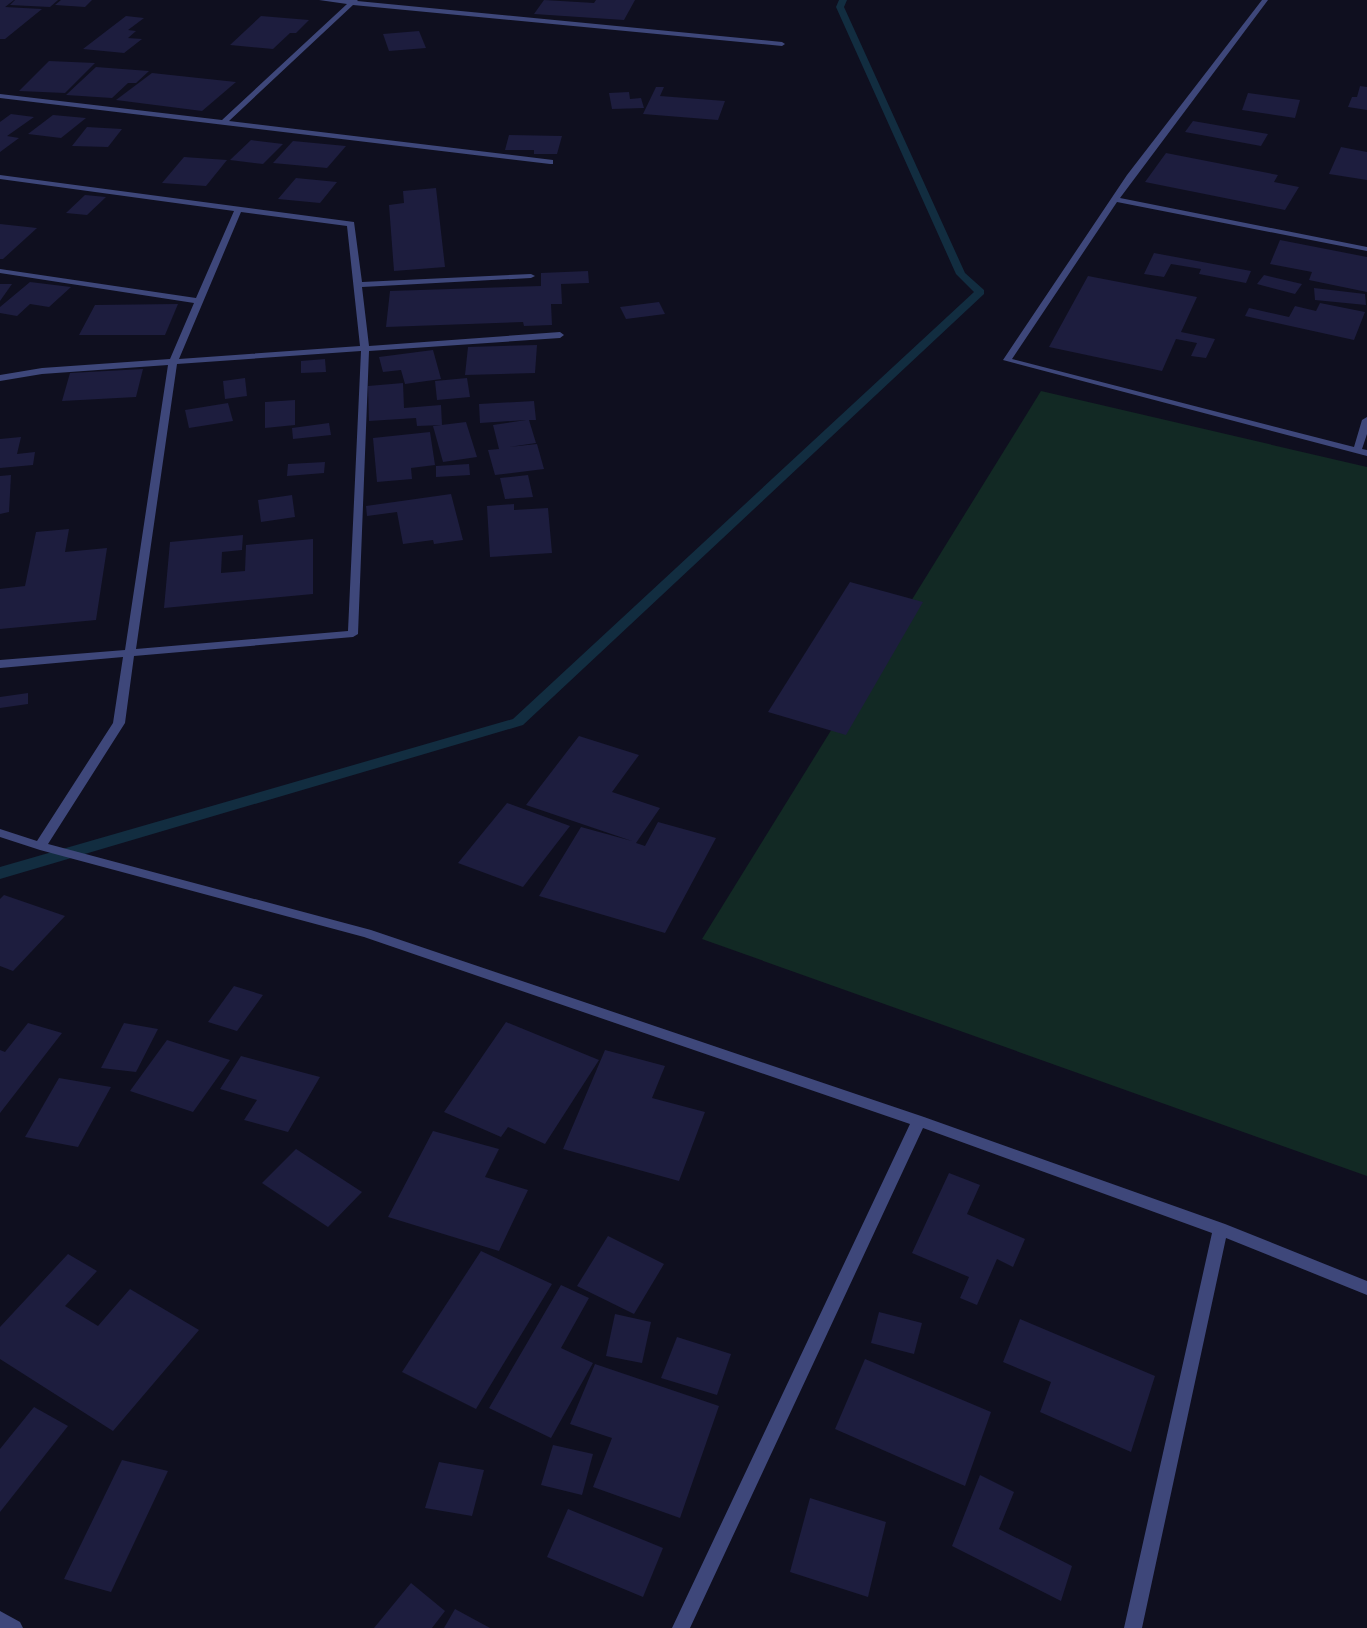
<svg xmlns="http://www.w3.org/2000/svg" width="1367" height="1628" font-family="'PT Sans',sans-serif">
<rect width="100%" height="100%" fill="#0f0f1f"/>
<!-- green -->
<path fill="#122924" d="M1041,391L1367,467V1176L702,939Z"/>
<g fill="none" stroke-linecap="round" stroke-linejoin="round">
<!-- stream -->
<path fill="#122d40" fill-rule="evenodd" d="M839,0H847L844,7L965,273L984,290V294L523,725L0,879V867L513,719L974,292L956,274L836,7Z"/>
</g>
<!-- building -->
<g fill="#1d1d3e">
<path d="M0,0H14L5,7L42,9L5,39H0Z"/>
<path d="M15,0H58L50,7L10,5Z"/>
<path d="M61,0H92L85,7L55,5Z"/>
<path d="M544,0L594,3L596,0H635L624,20L534,14Z"/>
<path d="M126,16L144,18L128,30L136,31L128,38L142,39L124,53L83,49Z"/>
<path d="M261,16L309,20L296,33H290L273,49L230,45Z"/>
<path d="M419,31L426,48L389,51L383,34Z"/>
<path d="M49,61L95,63L65,93L19,91Z"/>
<path d="M96,67L149,71L136,83H128L112,98L66,95Z"/>
<path d="M152,73L236,82L202,111L116,100Z"/>
<path d="M1360,86L1367,87V110L1348,107L1352,97H1357Z"/>
<path d="M656,87H664L660,96L725,101L718,120L643,114Z"/>
<path d="M629,92L630,99L641,98L644,108L612,109L609,93Z"/>
<path d="M1248,93L1300,100L1295,118L1242,110Z"/>
<path d="M11,114L34,117L7,136L19,138L0,152V122Z"/>
<path d="M53,115L86,118L61,138L28,134Z"/>
<path d="M1193,121L1268,134L1261,146L1185,132Z"/>
<path d="M87,127L122,129L108,147L72,146Z"/>
<path d="M509,135L562,136L557,154H534V150H505Z"/>
<path d="M251,140L283,144L263,164L230,160Z"/>
<path d="M293,141L346,146L327,168L273,163Z"/>
<path d="M1341,147L1367,152V180L1329,174Z"/>
<path d="M1166,153L1278,175L1274,182L1299,187L1285,210L1145,182Z"/>
<path d="M184,157L227,160L206,186L162,183Z"/>
<path d="M296,178L337,182L320,203L278,199Z"/>
<path d="M436,188L445,267L394,271L389,205L404,203L403,191Z"/>
<path d="M85,195L106,197L87,215L66,213Z"/>
<path d="M0,224L37,228L3,259H0Z"/>
<path d="M1280,240L1367,257V292L1309,280L1312,272L1270,264Z"/>
<path d="M1154,253L1251,271L1246,283L1199,274L1201,269L1171,264L1164,277L1144,274Z"/>
<path d="M588,271L589,283L561,284L562,304H551L552,325L524,326L523,322L386,327L390,291L541,286V273Z"/>
<path d="M1264,275L1302,284L1295,294L1257,284Z"/>
<path d="M1088,276L1197,297L1181,332L1215,339L1206,358L1191,356L1197,343L1176,339L1162,371L1049,347Z"/>
<path d="M30,282L71,287L49,307L30,304L17,316L0,313V307Z"/>
<path d="M0,284H12L0,301Z"/>
<path d="M1314,288L1365,294L1366,305L1315,300Z"/>
<path d="M659,302L665,314L626,319L620,307Z"/>
<path d="M1320,303L1365,312L1354,340L1245,316L1249,308L1289,317L1295,306L1316,311Z"/>
<path d="M178,304L165,335H79L95,305Z"/>
<path d="M537,345L535,373L465,375L468,347Z"/>
<path d="M433,350L441,379L405,384L401,370L383,372L379,357Z"/>
<path d="M325,359L326,372L301,373V361Z"/>
<path d="M143,369L136,397L62,401L70,373Z"/>
<path d="M245,378L247,396L225,399L223,381Z"/>
<path d="M467,378L470,397L437,400L435,381Z"/>
<path d="M403,383L404,408L441,405L442,425L417,426L416,418L369,421L368,386Z"/>
<path d="M295,400V425L265,428V402Z"/>
<path d="M534,401L536,420H529L536,443L509,447L537,444L544,469L495,475L488,450L499,449L493,425L526,420L480,423L479,404Z"/>
<path d="M228,403L233,421L189,428L185,410Z"/>
<path d="M466,422L477,457L443,462L433,426Z"/>
<path d="M329,423L331,435L293,439L292,428Z"/>
<path d="M430,432L435,465L411,468L412,479L377,482L373,438Z"/>
<path d="M21,437L17,454L35,452L33,465L0,468V439Z"/>
<path d="M325,462L324,473L287,476L288,464Z"/>
<path d="M469,464L470,475L436,477V466Z"/>
<path d="M11,475L9,512L0,514V476Z"/>
<path d="M528,475L533,497L505,499L500,478Z"/>
<path d="M451,494L463,540L434,544L433,540L403,544L397,512L367,516L366,506Z"/>
<path d="M292,495L295,517L261,522L258,500Z"/>
<path d="M514,504V510L548,508L552,553L490,557L487,506Z"/>
<path d="M69,529L65,552L107,548L96,620L0,629V589L25,586L36,532Z"/>
<path d="M243,535L242,550L222,552L221,573L245,571L246,545L313,539V594L164,608L170,542Z"/>
<path d="M850,582L923,602L846,735L768,712Z"/>
<path d="M28,693V704L0,708V697Z"/>
<path d="M579,736L639,755L612,792L660,808L636,843L645,846L658,822L716,838L665,933L539,896L581,827L632,841L526,805Z"/>
<path d="M507,803L570,826L523,887L458,863Z"/>
<path d="M4,895L65,916L13,971L0,966V899Z"/>
<path d="M234,986L263,995L237,1031L208,1022Z"/>
<path d="M506,1022L599,1060L545,1144L508,1127L501,1137L444,1112Z"/>
<path d="M28,1023L62,1033L0,1113V1050L5,1052Z"/>
<path d="M124,1023L158,1029L136,1072L101,1068Z"/>
<path d="M167,1040L230,1060L193,1112L130,1091Z"/>
<path d="M605,1050L665,1066L652,1098L705,1112L679,1181L563,1149Z"/>
<path d="M241,1056L320,1077L288,1132L244,1120L257,1100L220,1089Z"/>
<path d="M59,1078L111,1087L78,1147L25,1137Z"/>
<path d="M433,1131L499,1149L485,1177L528,1190L499,1251L388,1217Z"/>
<path d="M296,1149L362,1192L328,1227L262,1183Z"/>
<path d="M949,1173L980,1185L967,1214L1025,1239L1013,1267L997,1259L977,1305L960,1298L969,1277L912,1253Z"/>
<path d="M608,1236L664,1264L634,1314L577,1286Z"/>
<path d="M481,1251L552,1284L476,1409L402,1372Z"/>
<path d="M68,1254L97,1271L65,1306L98,1326L130,1289L199,1330L113,1431L0,1359V1327Z"/>
<path d="M561,1285L589,1298L561,1348L593,1363L551,1438L489,1408Z"/>
<path d="M879,1312L922,1323L914,1354L871,1343Z"/>
<path d="M615,1314L651,1322L642,1363L606,1356Z"/>
<path d="M1020,1319L1155,1376L1131,1452L1040,1412L1051,1382L1003,1362Z"/>
<path d="M677,1337L731,1354L717,1395L661,1378Z"/>
<path d="M865,1359L991,1412L965,1486L835,1429Z"/>
<path d="M595,1364L719,1406L680,1518L593,1487L612,1438L570,1424Z"/>
<path d="M34,1407L68,1426L0,1512V1449Z"/>
<path d="M553,1445L593,1454L582,1495L541,1485Z"/>
<path d="M122,1460L168,1471L111,1592L64,1579Z"/>
<path d="M439,1462L484,1470L472,1516L425,1508Z"/>
<path d="M980,1475L1014,1492L999,1529L1072,1566L1061,1601L952,1546Z"/>
<path d="M810,1498L886,1522L868,1597L790,1572Z"/>
<path d="M568,1509L663,1548L643,1597L547,1557Z"/>
<path d="M411,1583L445,1611L432,1628H374Z"/>
<path d="M455,1609L490,1628H444Z"/>
</g>
<g fill="none" stroke-linecap="round" stroke-linejoin="round">
<!-- street -->
<g fill="#3e477a" fill-rule="evenodd">
<path d="M319,0H358L357,1L782,42L785,44L782,46L353,5L229,121L553,160V164H550L0,98V94L222,120L347,4Z"/>
<path d="M1262,0H1268L1120,198L1367,247V251L1117,202L1012,359L1354,447L1362,420L1367,417V434L1362,449L1367,450V456L1003,360L1127,175Z"/>
<path d="M0,175L354,222L362,282L531,274L535,276L531,278L362,287L369,346L560,332L564,335L560,338L369,351L358,634L353,637L134,656L125,723L48,844L371,930L924,1117L1225,1224L1367,1281V1295L1226,1238L1142,1628H1124L1212,1233L923,1128L690,1628H672L910,1124L364,937L40,850L0,837V829L37,841L113,723L123,657L0,668V660L125,650L168,365L42,374L0,381V375L42,368L170,359L194,303L0,273V269L196,298L234,211L0,179ZM241,212L347,226L360,346L179,359ZM361,351L348,631L136,649L177,364Z"/>
<path d="M0,1611L20,1622L23,1628H0Z"/>
</g>
</g>
</svg>
